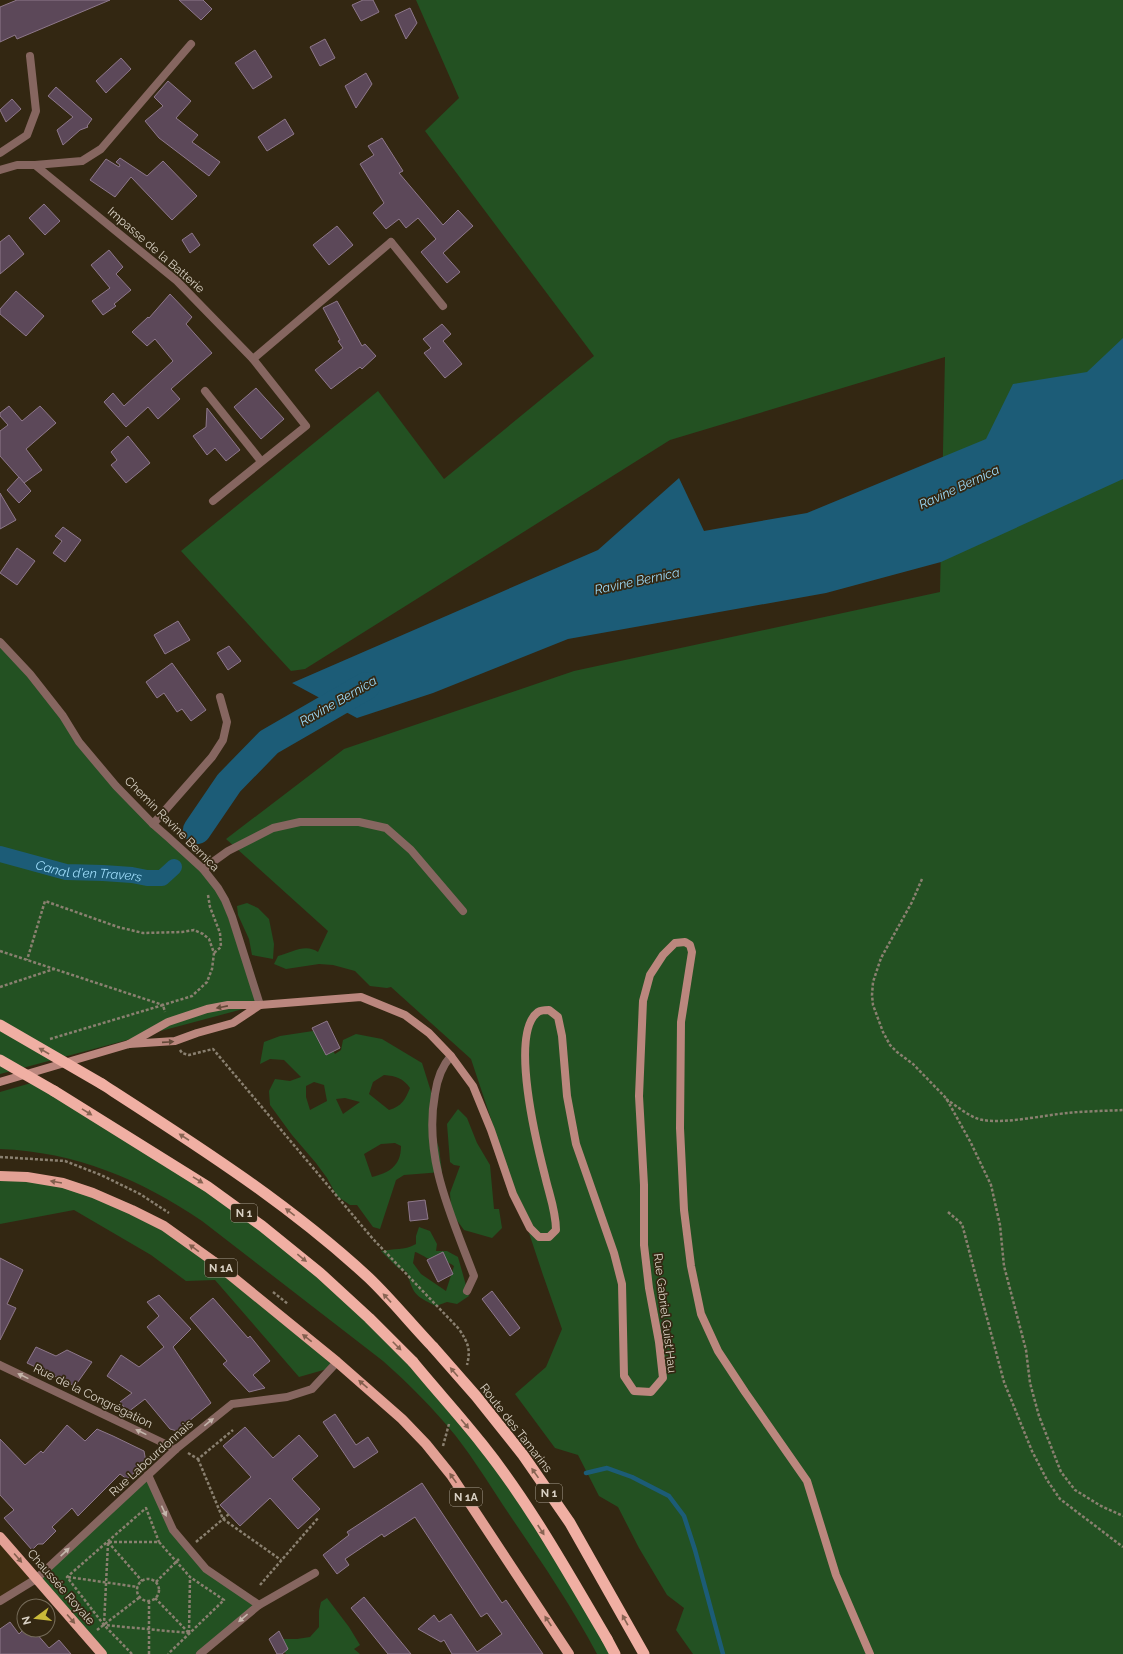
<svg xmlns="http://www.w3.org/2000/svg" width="1123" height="1654" font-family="Raleway,sans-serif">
<rect width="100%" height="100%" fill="#332712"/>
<!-- built -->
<path fill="#3b2c0f" d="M0,1537L36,1579L0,1601Z"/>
<!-- green -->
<g fill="#235122" fill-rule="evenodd">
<path d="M416,0H1123V1654H693L676,1630L684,1608L667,1595L639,1548L618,1507L599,1496L578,1455L555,1448L515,1394L546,1367L562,1329L543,1275L471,1059L391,987L387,988L370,986L355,971L333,965L319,964L286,969L274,964L278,956C292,952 306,943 318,952L328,931L226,839L344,749L574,671L940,592L945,357L670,440L305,669L291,671L181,551L378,391L444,479L594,356L425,131L459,98Z"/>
<path d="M0,642L79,742L218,888L258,1005L0,1074Z"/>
<path d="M247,903L258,908L269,919L274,944L273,959L252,955L249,939L238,915L237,906Z"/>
<path d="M313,1031L321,1032L335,1054L341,1050L343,1040L356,1034L382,1039L422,1063L434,1101L429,1120L439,1148L442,1172L404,1175L396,1180L380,1229L373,1227L357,1205H350L337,1196L327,1178L316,1163L292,1135L270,1105L269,1091L275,1079L290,1081L301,1077L284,1060L270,1059L260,1064L264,1042L280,1036ZM384,1075C396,1076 403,1078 410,1088C405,1100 402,1106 389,1110L369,1094L373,1082ZM314,1082L324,1085L327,1101L310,1110L306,1097V1086ZM345,1098L360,1102L343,1114L336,1099ZM395,1143L401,1146C401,1166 389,1173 372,1177L364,1154L381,1144Z"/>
<path d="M38,1081L208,1187L369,1318L504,1475L615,1654H597C572,1607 543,1564 513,1520C494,1492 476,1462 455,1435C433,1408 408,1383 383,1361L202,1221C140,1179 76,1152 0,1149V1092Z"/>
<path d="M458,1109L467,1118L477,1143L490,1165L494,1209H499L502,1228L492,1238L464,1230L456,1219L451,1207L450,1193L460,1166L454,1165L450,1162L447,1124Z"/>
<path d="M0,1176L63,1183L164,1226L337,1362L334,1367L299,1377L215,1280L186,1281L151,1255L74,1210L0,1224Z"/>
<path d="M419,1227L430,1231L437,1244L436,1251H447L458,1257L469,1296L457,1304L447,1302L436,1306C415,1296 413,1294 407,1272L398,1268L381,1251C395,1248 403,1251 416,1244V1236ZM415,1252C420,1253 425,1258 430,1259C439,1260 446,1260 454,1266L446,1291L421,1274L413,1263Z"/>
<path d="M148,1475L173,1530L206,1569L259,1605L200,1654H102L36,1579Z"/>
<path d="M327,1598L349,1627L360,1645L354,1649L360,1654H286L275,1639H297L310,1637L319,1627V1611L321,1602Z"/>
</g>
<!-- water -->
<path fill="#1c5c77" d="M1123,338V479L941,562L826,593L568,639L433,693L357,718L292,683L598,550L679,478L704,531L807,513L986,439L1013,384L1087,372Z"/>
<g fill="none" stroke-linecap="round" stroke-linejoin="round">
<!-- stream -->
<path stroke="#1c5c77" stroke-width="4.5" d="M586,1473L607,1468L632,1477L669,1496L684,1516L695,1550L723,1654"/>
<!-- canal -->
<path stroke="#1c5c77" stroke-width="16" id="s1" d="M0,854L66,872L103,873L132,875L147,878H162L174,867"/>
<!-- river -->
<path stroke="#1c5c77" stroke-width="28" d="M197,830L229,783L269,742L366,686"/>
</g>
<!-- building -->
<g fill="#5c4859" stroke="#8e788b">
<path d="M17,0H110L17,39L15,35L0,42V7Z"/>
<path d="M179,0H203L212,9L201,20Z"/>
<path d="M363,0H373L379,12L361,21L352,5Z"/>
<path d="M410,8L417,23L406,39L395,15Z"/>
<path d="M325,39L335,58L320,66L310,47Z"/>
<path d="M255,50L272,77L253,89L235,63Z"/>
<path d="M121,58L131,69L106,93L96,81Z"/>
<path d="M366,73L372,84L356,108L345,86Z"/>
<path d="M168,81L191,101L176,118L198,135L192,142L220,162L209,176L159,138L145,121L163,106L154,97Z"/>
<path d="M56,87L92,119L87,126L88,127L80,130L63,145L57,130L73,117L48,96Z"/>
<path d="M12,99L21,109L6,122L0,110Z"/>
<path d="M285,119L294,134L267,151L258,137Z"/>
<path d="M382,138L403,171L399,173L443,225L458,210L473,226L443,253L460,272L447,283L421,252L436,239L418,218L406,228L399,219L386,229L373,213L384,203L360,164L374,155L368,146Z"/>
<path d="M120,158L147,176L163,161L197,196L172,220L131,177L115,197L90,180L106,159L119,167L120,165L116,162Z"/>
<path d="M44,204L60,221L45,235L29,218Z"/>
<path d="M337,226L353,245L329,265L313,245Z"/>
<path d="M192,233L200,245L190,253L182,240Z"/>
<path d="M9,235L24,254L0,274V242Z"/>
<path d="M109,250L123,267L116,274L131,290L114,304L116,306L103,315L92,301L110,288L91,265Z"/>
<path d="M16,291L44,316L26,336L0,314V309Z"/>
<path d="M170,294L192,317L186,324L212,353L171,389L180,399L158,419L148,407L126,427L104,402L113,393L124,406L173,361L155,339L147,346L132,332L148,317L149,318Z"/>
<path d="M337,301L362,346L365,344L376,356L362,369L360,367L331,389L315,370L343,348L338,341L340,340L323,308Z"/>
<path d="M442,324L451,334L443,341L462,364L445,378L424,353L431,348L423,339Z"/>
<path d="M256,388L284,419L261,439L234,407Z"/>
<path d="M9,406L22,421L40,406L56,423L26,449L42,470L24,483L0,456V431L8,425L0,416V413Z"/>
<path d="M207,408L240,450L226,461L215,448L207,455L193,436L206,427Z"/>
<path d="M128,436L150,463L126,483L111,465L117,460L111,452Z"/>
<path d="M19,477L31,491L19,503L7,490Z"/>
<path d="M0,493L16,520L0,529Z"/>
<path d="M63,527L81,540L65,562L53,553L62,541L55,536Z"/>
<path d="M17,548L35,561L17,585L0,573Z"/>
<path d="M178,621L190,640L165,654L154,635Z"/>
<path d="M229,646L241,661L228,670L217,653Z"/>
<path d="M172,663L206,710L191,721L182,709L177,712L164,693L157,698L146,682Z"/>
<path d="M327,1021L340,1048L326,1055L312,1028Z"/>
<path d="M425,1200L428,1219L410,1221L408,1202Z"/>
<path d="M443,1252L453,1274L438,1282L427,1260Z"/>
<path d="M0,1258L23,1270L7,1304L16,1308L0,1340Z"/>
<path d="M492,1291L520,1328L510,1336L482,1299Z"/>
<path d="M159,1295L191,1329L173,1347L211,1403L177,1431L170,1429L145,1399L128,1412L120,1402L132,1393L107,1376L121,1355L139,1367L164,1347L147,1327L159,1316L147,1302Z"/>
<path d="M213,1298L248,1338L250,1336L270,1361L253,1375L265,1388L249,1392L223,1364L227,1361L190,1318Z"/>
<path d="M36,1347L56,1356L67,1350L92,1362L75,1386L27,1363Z"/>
<path d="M335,1414L356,1445L368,1437L378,1452L354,1468L323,1422Z"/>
<path d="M67,1425L85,1441L97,1429L113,1436L144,1451L146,1462L127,1479L120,1474L78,1516L72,1508L52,1527L56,1531L43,1544H38L32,1550L4,1518L14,1510L0,1495V1439L25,1465L41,1451L43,1453Z"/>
<path d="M245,1427L273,1458L299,1435L318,1456L292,1479L320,1509L298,1529L270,1498L240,1526L220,1505L251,1477L223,1446Z"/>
<path d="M422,1483L502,1603L506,1600L543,1654H452L444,1640L441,1642L418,1629L434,1615L439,1622L451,1614L477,1652L502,1634L487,1613L481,1617L415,1517L384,1537L382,1534L345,1559L349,1565L337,1574L323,1555L349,1535L347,1532Z"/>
<path d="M364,1597L411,1654H388L351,1608Z"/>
<path d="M10,1622L19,1634L24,1629L31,1637L36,1633L49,1648L59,1640L71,1654H0V1629Z"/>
<path d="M279,1631L288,1649L282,1654H277L269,1639Z"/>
</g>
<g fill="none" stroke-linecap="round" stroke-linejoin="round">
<!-- path -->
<g stroke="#8a8070" stroke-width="2.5" stroke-dasharray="3 2" stroke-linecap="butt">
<path d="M922,879L912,902L881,958L873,982L872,995L873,1005L883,1032L890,1045L897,1052L913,1064L946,1098L971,1143L991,1185L1000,1225L1004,1266L1026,1350L1030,1383L1039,1416L1061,1472L1075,1490L1101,1506L1123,1516"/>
<path d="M208,895L210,907L220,933L221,947L214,953"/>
<path d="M0,951L163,1005L192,996L207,982L212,969L214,953L209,939L203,934L194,930L182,932L143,933L118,927L45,901L27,960"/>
<path d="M0,987L54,969"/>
<path d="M50,1039L163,1005L165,1012"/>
<path d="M180,1050L182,1053L189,1055L213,1049L373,1239L459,1329C468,1343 471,1349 467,1365"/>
<path d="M946,1099C957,1106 970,1118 983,1120C1006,1124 1044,1115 1068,1113C1086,1111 1105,1111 1123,1110"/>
<path d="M0,1157L65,1161L101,1175L140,1194L169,1213"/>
<path d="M948,1212L962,1224L1004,1382L1032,1451L1047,1480L1060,1499L1123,1547"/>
<path d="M273,1292L288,1304"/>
<path d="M443,1446L449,1424"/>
<path d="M188,1453L198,1459L233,1430"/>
<path d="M198,1459L223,1519L281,1560"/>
<path d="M108,1542L142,1581"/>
<path d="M109,1542H159L190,1577L224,1600L168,1654"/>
<path d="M196,1542L229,1514"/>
<path d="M108,1543L104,1625L189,1633"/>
<path d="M68,1577L138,1587"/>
<circle cx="148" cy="1590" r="11"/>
<path d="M156,1582L179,1559"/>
<path d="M260,1585L319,1517"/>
<path d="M155,1598L189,1633"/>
<path d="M149,1601V1654"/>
<path d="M97,1630L140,1597"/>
<path d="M189,1633L190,1578"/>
<path d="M132,1654L104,1625L67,1577L146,1508L159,1542"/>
</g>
<!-- service -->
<g stroke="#866660" stroke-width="8">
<path d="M0,153L27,135L36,111L30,56"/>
<path d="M35,165L82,161L101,149L191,44"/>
<path d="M391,242L443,306"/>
<path d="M205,391L261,461"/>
<path d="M451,1056C441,1067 437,1080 435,1094C423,1159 452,1217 474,1276L467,1291"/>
</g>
<!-- minor -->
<g stroke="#866660" stroke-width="8">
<path d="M0,170L17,165H35L177,281L253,359L306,426L213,501"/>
<path d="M253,359L391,242"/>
<path d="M0,642L30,674L63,716L79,742L116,786L153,824L169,838L203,869L218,888L225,900L232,917L260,1005"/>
<path d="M153,824L212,757L223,740L227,722L220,697"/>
<path d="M203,869L228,851L273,828L300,822H359L386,828L411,850L463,911"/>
<path d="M0,1365L176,1449"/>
<path d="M148,1475L173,1530L206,1569L259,1605L200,1654"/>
<path d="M259,1605L315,1573"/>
</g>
<!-- tertiary -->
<path stroke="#866660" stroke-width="8" d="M0,1601L36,1579L176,1449L232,1404L287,1397L312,1389L337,1362"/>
<!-- secondary -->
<g stroke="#bb877e" stroke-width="8">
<path d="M129,1044L168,1022L207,1009L228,1005H260L361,997L405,1015L429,1033L451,1056L473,1086L491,1130L513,1194L530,1228L539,1237H549L556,1230C556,1211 549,1194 545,1176C537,1145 509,1033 538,1012C541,1010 546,1010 549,1010L558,1017L562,1036L567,1096L576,1144L614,1253L622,1284L624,1376L634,1391L651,1392L663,1378L659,1342L649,1288L644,1245V1185L639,1096L643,1001L650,975L663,955L675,943L685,942L690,945L692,952L681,1022L680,1128L684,1210L691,1266L701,1314L718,1351L745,1392L807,1481L836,1575L870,1654"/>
<path d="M0,1082L129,1044L175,1041L197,1033L233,1023L260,1005"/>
</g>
<!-- primary -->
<g stroke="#e3a195" stroke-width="10">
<path d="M0,1176L27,1177L63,1183L93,1193L132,1210L164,1226L213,1261L337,1362L402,1419L426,1444L451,1475L569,1654"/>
<path d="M0,1537L102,1654"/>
</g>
<!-- trunk -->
<g stroke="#f0afa3" stroke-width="11">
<path d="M102,1084C195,1144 288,1203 369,1278C391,1299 411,1324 433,1347"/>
<path d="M54,1091L208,1187L262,1226L320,1273L369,1318L413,1362"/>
<path d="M607,1639L615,1654"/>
</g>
<!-- trunk-bridge -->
<g stroke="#f0afa3" stroke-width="11">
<path d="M0,1025L102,1084"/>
<path d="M0,1060L54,1091"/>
<path d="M433,1347L476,1396L523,1455L570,1523L644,1654"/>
<path d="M413,1362C436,1390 460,1416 482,1444C530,1504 568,1573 607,1639"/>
</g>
</g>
<!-- one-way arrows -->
<defs><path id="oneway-solid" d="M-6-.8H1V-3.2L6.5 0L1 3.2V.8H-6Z"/></defs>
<g fill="#634938">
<use href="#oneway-solid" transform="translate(222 1007) rotate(169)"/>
<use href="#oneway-solid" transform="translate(168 1042) rotate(-4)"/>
</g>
<g fill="#886453">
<use href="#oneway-solid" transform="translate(44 1051) rotate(-150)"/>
<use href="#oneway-solid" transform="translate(87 1112) rotate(32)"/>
<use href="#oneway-solid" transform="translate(184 1137) rotate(-147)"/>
<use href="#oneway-solid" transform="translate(198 1180) rotate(32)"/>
<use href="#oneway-solid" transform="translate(290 1212) rotate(-142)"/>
<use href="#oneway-solid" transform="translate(302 1258) rotate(39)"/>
<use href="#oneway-solid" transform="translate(387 1298) rotate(-133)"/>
<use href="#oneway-solid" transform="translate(397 1346) rotate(45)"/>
<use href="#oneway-solid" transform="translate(454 1372) rotate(-131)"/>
<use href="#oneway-solid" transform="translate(465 1424) rotate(50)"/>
<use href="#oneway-solid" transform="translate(535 1473) rotate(-125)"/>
<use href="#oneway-solid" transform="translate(541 1530) rotate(57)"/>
<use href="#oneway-solid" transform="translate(625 1620) rotate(-119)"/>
</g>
<g fill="#825e4d">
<use href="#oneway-solid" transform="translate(56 1182) rotate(-170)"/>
<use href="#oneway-solid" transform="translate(194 1248) rotate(-144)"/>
<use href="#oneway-solid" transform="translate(307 1338) rotate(-142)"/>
<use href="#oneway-solid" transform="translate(363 1384) rotate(-139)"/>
<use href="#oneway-solid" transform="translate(453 1478) rotate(-125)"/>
<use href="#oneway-solid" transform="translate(18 1558) rotate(49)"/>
<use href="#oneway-solid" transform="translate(71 1619) rotate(49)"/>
<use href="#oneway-solid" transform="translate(548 1621) rotate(-124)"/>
</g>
<g fill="#c4b6ab">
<use href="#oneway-solid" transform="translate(23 1376) rotate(-154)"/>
<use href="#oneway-solid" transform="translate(209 1422) rotate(-39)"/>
<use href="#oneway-solid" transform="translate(141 1432) rotate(-154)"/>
<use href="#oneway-solid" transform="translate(164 1511) rotate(65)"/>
<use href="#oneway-solid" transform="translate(65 1552) rotate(-43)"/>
<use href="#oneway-solid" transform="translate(243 1618) rotate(140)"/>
</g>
<g text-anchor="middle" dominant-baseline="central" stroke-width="3.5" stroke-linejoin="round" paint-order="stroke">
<!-- shield labels -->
<g fill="#332712" stroke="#a79e8f" stroke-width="1">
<rect x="231" y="1204" width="26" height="18" rx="3"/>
<rect x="205" y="1259" width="32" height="18" rx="3"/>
<rect x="536" y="1484" width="26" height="18" rx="3"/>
<rect x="450" y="1488" width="32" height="18" rx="3"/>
</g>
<g font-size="11" font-weight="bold" fill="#d9d1c4">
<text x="244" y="1213">N 1</text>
<text x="221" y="1268">N 1A</text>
<text x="549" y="1493">N 1</text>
<text x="466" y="1497">N 1A</text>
</g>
<!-- street labels -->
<g font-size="12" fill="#d9d1c4" stroke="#332712">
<text transform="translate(156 250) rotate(41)">Impasse de la Batterie</text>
<text transform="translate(172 824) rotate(45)">Chemin Ravine Bernica</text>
<text transform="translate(665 1313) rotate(83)">Rue Gabriel Guist'Hau</text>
<text transform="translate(93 1396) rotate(26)">Rue de la Congrégation</text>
<text transform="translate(516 1428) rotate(52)">Route des Tamarins</text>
<text transform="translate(151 1458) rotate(-42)">Rue Labourdonnais</text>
<text transform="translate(61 1587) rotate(49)">Chaussée Royale</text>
</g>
<!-- water labels -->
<g font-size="13" font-style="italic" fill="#9ddbf9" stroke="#332712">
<text transform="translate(959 487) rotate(-25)">Ravine Bernica</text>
<text transform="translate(637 581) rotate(-12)">Ravine Bernica</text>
<text transform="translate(338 701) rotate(-30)">Ravine Bernica</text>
<text stroke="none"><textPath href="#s1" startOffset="91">Canal d'en Travers</textPath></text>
</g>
</g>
<!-- north arrow -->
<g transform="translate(36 1618) rotate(255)"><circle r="19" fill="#332712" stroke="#756b59"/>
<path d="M0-3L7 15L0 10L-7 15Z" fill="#caba39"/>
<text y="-6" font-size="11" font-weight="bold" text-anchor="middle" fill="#d9d1c4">N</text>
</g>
</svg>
